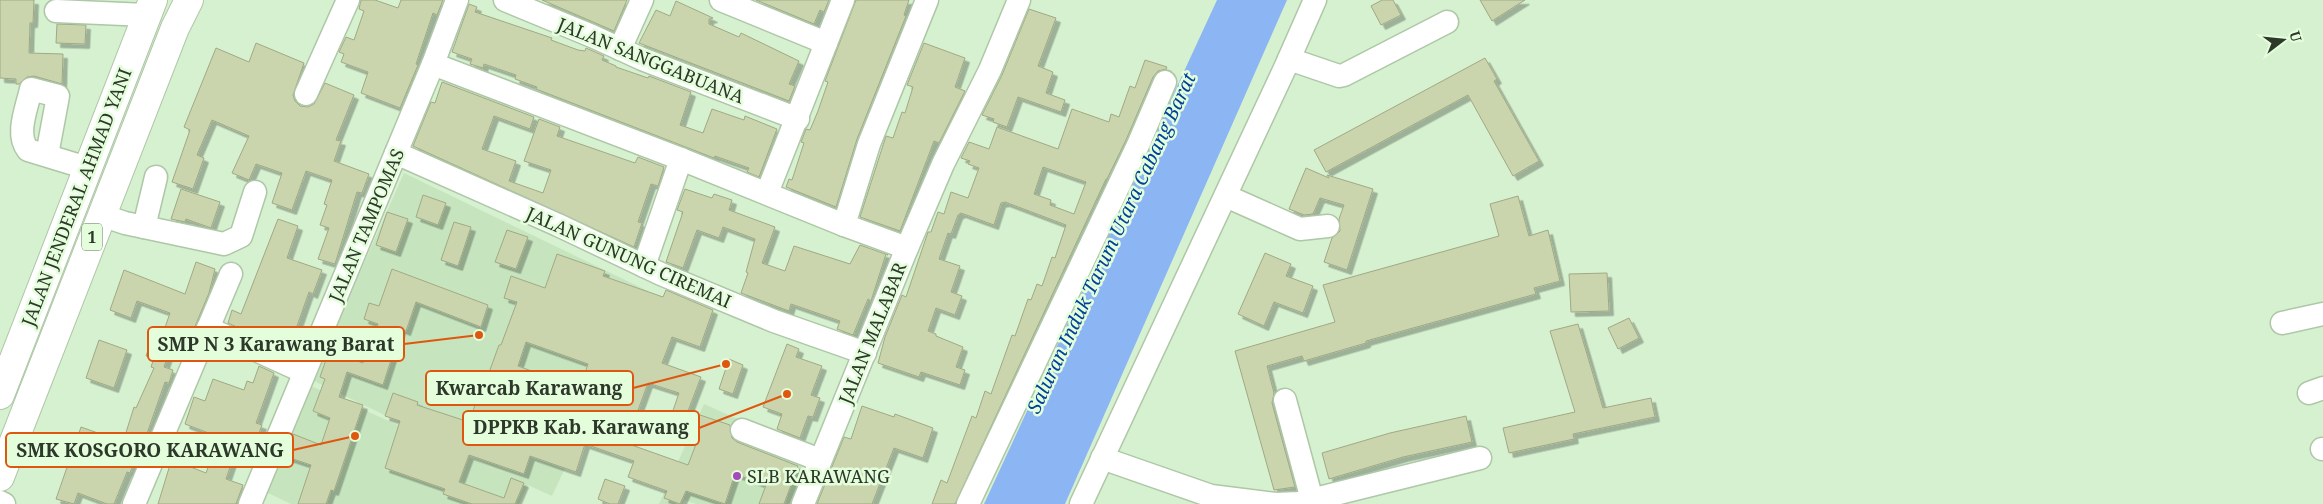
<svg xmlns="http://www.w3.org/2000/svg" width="2323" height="504" font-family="'Noto Serif',serif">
<defs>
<filter id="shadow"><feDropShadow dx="4.5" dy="4.5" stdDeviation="0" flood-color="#0004"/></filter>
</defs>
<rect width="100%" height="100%" fill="#d6f1cf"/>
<!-- built -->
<g fill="#c6e5be">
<path d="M404,173L648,291L552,496L528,485L519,504H291L266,492L311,386L502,472L312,380Z"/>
<path d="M704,404L814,453L789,504H696L685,500L682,504H659Z"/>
</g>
<!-- water -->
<path fill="#8cb5f3" d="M1217,0H1287L1065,504H984Z"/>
<!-- building -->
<g fill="#cad4ad" stroke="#a0a984" fill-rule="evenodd" filter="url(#shadow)">
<path d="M0,0H34L33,23H30L29,53L63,54L62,84L34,76L27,77L19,84H16V79L0,78Z"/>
<path d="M361,0H375L398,8L401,0H443L437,15L433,13L416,64L418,65L400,108L361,93L368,72L341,62L344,54L339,52L346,37L354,40L364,11L359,9Z"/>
<path d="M542,0H627L614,31Z"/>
<path d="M756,0H829L824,12L820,10L814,24Z"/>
<path d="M856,0H909L904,15L906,16L857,139L836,207L786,187L789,179L792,180L804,143L801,142L806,129L810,130L818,111L828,82L825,81Z"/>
<path d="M1382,0H1393L1401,15L1381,25L1371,6Z"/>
<path d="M1480,0H1525L1492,21Z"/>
<path d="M676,1L713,18L709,19V24L739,37L741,33L799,61L789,84L795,86L789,101L639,43L656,10L670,16Z"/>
<path d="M469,4L477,7L475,12L552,38L551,40L578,50L585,51L586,48L604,56L602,60L616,66V67L648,78L649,76L691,92L680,125L703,133L712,109L744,120L745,116L777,129L759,177L747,172L749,168L715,156L714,158L536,89L537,87L515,79L516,75L484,64L483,68L470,64L472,59L452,52Z"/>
<path d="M1029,9L1056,18L1038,66L1053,72L1046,93L1065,100L1061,112L1018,97L1007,127L993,122L994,119L982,115L1002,75Z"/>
<path d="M57,24L86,25L85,44L56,43Z"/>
<path d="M256,43L304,63L293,95L295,101L300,106L308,107L314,104L325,83L354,95L336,140L341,141L334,161L369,174L362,193L357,192L335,264L318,259L329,228L320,225L327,205L324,204L332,180L306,171L292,210L272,203L282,173L256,164L249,180L232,173L249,136L212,120L197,155L204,158L193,189L172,182L190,130L184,127L216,48L249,62Z"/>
<path d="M924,43L965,58L955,87L965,91L939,143L934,141L900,231L860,217L886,136L893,138L902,112L905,113L913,87L907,85Z"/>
<path d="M1485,58L1497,79L1494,81L1539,161L1513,176L1468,95L1326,172L1314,150Z"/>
<path d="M1145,60L1167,67L1166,69L1158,71L1153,77L1126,140L1107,179H1106L955,504H932L941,480L947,483L972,416L976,418L985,391L991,394L1012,335L1015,336L1028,299L1031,300L1037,284L1042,286L1052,257L1055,258L1066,225L1005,202L1001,203L994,225L961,213L958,215L951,234L948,233L939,259L960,266L951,292L962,296L955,315L936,308L928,331L936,334V336L963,347L956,367L965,370L960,385L921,372L919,377L878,363L885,337L902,295L906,297L926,238L928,232H931L938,212L944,214L951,192L968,198L979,168L968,164L970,161L961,158L969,142L989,149L997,127L1058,149L1072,109L1109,122L1111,114L1119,117L1130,86L1135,88ZM1043,167L1086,182L1074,214L1050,205L1051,200L1034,194Z"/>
<path d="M442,82L534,117L530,129L494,116L482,149L516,161L509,181L543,193L551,170L524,161L539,119L560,127L557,136L635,163L638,157L664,167L658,186L651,184L638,222L642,223L634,247L413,146L431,102L435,103Z"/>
<path d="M1306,168L1329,178L1327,175L1373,189L1347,270L1324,262L1332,238L1340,231L1339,219L1344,205L1320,198L1313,214L1304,215L1289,209Z"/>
<path d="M181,189L220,202L211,228L186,219L185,222L171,219Z"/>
<path d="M685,189L712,198L714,194L732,200L729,210L775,227L762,263L785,271L794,246L850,264L860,245L888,255L886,254L871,301L868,299L853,335L837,329L840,321L791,304L789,311L741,293L748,273L746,272L755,239L723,227L719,238L697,230L683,268L666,262L683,212L677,210Z"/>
<path d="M423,195L446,203L438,225L416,217Z"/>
<path d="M1518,196L1529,236L1548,230L1560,281L1534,288L1536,294L1366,341V343L1304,361L1302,356L1267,366L1274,393L1272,403L1295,487L1274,490L1235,351L1335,322L1323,285L1499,236L1490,204Z"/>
<path d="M387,212L408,219L396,252L376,245Z"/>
<path d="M278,219L298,226L287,258L322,270L313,294L309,292L296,329L302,331L292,352L228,323L232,310L241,314Z"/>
<path d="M454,222L471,227L458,266L441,260Z"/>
<path d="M507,230L528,237L516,269L495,262Z"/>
<path d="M1265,253L1291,264L1286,276L1313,286L1303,313L1274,302L1264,326L1238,314Z"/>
<path d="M557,254L605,271L603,276L663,297L666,290L713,310L700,347L672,337L662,363L701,377L688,411L730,425L732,438L737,442L798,466L784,504H759L766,485L735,474L725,504L686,491L680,504L664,498L667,491L628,477L634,461L585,444L576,472L530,456L524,474L469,455L459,482L504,498L511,478L524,483L515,504H472L443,494L445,489L385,468L400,421L385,416L393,393L418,402L417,405L469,422L485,377L487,378L499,345H501L517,302L504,298L511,276L545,288ZM526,342L588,364L574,404L551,395L556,380L518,366ZM648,383L679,393L667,428L698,439L688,465L626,443Z"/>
<path d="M196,262L215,269L209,293L188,343L174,338L164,367L173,370L169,383L165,382L143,445L141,444L130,473L127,472L114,504H107L78,493L74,504L56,499L81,427L123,442L134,407L136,408L154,368L151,367L154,358L146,356L153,336L161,339L170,313L137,301L131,318L110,310L124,270L185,294Z"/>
<path d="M392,269L488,305L481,327L416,302L406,331L401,329L383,385L347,372L339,397L363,405L334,491L331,490L326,504H298L311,465L284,456L293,434L321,445L330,418L313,411L325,379L320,377L329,351L363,363L378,324L364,319L369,303L379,306Z"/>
<path d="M1607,273L1609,311L1571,312L1569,274Z"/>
<path d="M1629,318L1639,338L1618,349L1608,328Z"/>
<path d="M1578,324L1603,408L1651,398L1655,417L1573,434L1574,439L1509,453L1503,428L1575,412L1550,331Z"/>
<path d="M99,340L127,350L114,388L86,378Z"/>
<path d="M787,344L799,349L796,357L822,366L811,395L820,398L813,417L808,416L800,438L777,429L782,414L763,407Z"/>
<path d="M729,359L743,365L733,394L719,389Z"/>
<path d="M259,366L274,373L256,423L262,425L253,449L238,444L226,479L243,485L236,504H158L173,455L185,459L183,464L206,473L219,437L185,424L194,397L205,401L213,379L244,390L247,381L253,383Z"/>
<path d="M862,406L894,417L895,414L933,428L923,458L894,448L872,504H817L844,437L851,439Z"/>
<path d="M1466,416L1472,442L1403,457L1329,479L1322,453L1390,433Z"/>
<path d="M605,479L625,486L618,504H610L598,499Z"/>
</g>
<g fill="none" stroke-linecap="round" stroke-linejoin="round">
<!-- minor casing -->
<g stroke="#aec7a7" stroke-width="25">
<g id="minor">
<path d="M505,0L592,36L642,59L798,119"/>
<path d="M721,0L826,43"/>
<path d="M56,11L146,15"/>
<path d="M620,49L642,0"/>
<path d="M1289,59L1339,76L1344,75L1447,22"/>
<path d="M433,64L681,159L844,225L907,248"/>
<path d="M306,94L348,0"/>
<path d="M396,153L558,225L661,274L774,321L865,353"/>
<path d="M47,155L58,96L31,89C27,108 15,134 28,150L87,168"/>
<path d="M767,193L843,0"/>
<path d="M1226,196L1300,229L1328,226"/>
<path d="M101,215L125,223L224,244L241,236L255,192"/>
<path d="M844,225L869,144L927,0"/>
<path d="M144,227L156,177"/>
<path d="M644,266L681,159"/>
<path d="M2282,323L2323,314"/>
<path d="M208,328L304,372"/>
<path d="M2309,393L2323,388"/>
<path d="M1285,400L1312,500"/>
<path d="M742,430L820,460"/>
<path d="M2322,449H2323"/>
<path d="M1102,458L1211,496L1276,504L1299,503L1480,458"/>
<path d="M0,502L4,504"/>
<path d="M134,504L231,274"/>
<path d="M250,504L433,64L457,0"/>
<path d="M803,504L907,248L943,164L990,70L1019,0"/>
<path d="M968,504L1138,145L1165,82"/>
<path d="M1081,504L1285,68L1315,0"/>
</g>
</g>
<!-- major casing -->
<g stroke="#aec7a7" stroke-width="30">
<g id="major">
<path d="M0,395L153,0"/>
<path d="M0,477L175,28L189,0"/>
</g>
</g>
<!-- minor -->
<use href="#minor" stroke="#fff" stroke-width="22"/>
<!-- major -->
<use href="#major" stroke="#fff" stroke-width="28"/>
</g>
<!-- markers -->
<circle fill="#a34cb9" stroke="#e4fedc" stroke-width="2" cx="737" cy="476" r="5"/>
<g text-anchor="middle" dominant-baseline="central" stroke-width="5" stroke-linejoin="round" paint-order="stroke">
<!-- shield labels -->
<rect fill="#e4fedc" stroke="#647360" stroke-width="1" x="82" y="223.5" width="20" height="27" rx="4"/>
<g font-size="16" font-weight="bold" fill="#2d382b">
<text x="92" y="237">1</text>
</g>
<!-- street labels -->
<g font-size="18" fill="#2d382b" stroke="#e4fedc">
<text transform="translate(651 60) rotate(22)">JALAN SANGGABUANA</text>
<text transform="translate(76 197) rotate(-69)">JALAN JENDERAL AHMAD YANI</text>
<text transform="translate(366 225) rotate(-67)">JALAN TAMPOMAS</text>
<text transform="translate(629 257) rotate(24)">JALAN GUNUNG CIREMAI</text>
<text transform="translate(872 333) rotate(-68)">JALAN MALABAR</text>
</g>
<!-- poi labels -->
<g font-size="18" fill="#2d382b" stroke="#e4fedc" text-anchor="start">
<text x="747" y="476">SLB KARAWANG</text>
</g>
<!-- water labels -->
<g font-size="19" font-style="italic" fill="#00419a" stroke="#e4fedc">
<text transform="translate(1111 243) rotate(-65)">Saluran Induk Tarum Utara Cabang Barat</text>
</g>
</g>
<!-- callouts -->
<path fill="none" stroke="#df570e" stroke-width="2" d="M479 335L404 344M726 364L633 388M787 394L699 428M355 436L293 450"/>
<g fill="#df570e" stroke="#e4fedc" stroke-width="2">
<circle cx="479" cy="335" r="5"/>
<circle cx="726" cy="364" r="5"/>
<circle cx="787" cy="394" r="5"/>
<circle cx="355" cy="436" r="5"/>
</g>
<g fill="#e4fedc" stroke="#df570e" stroke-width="2">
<rect x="148" y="327" width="256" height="34" rx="5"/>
<rect x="426" y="371" width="207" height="34" rx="5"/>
<rect x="463" y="411" width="236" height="34" rx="5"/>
<rect x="6" y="433" width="287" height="34" rx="5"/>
</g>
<g font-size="19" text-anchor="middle" font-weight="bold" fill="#2d382b">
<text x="276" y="351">SMP N 3 Karawang Barat</text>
<text x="529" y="395">Kwarcab Karawang</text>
<text x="581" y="434">DPPKB Kab. Karawang</text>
<text x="150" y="457">SMK KOSGORO KARAWANG</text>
</g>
<!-- north arrow -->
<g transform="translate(2283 40) rotate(74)" stroke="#e4fedc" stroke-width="4" paint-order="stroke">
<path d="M0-4L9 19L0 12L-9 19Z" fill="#2d382b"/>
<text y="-8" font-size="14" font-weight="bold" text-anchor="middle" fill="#2d382b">U</text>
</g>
</svg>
